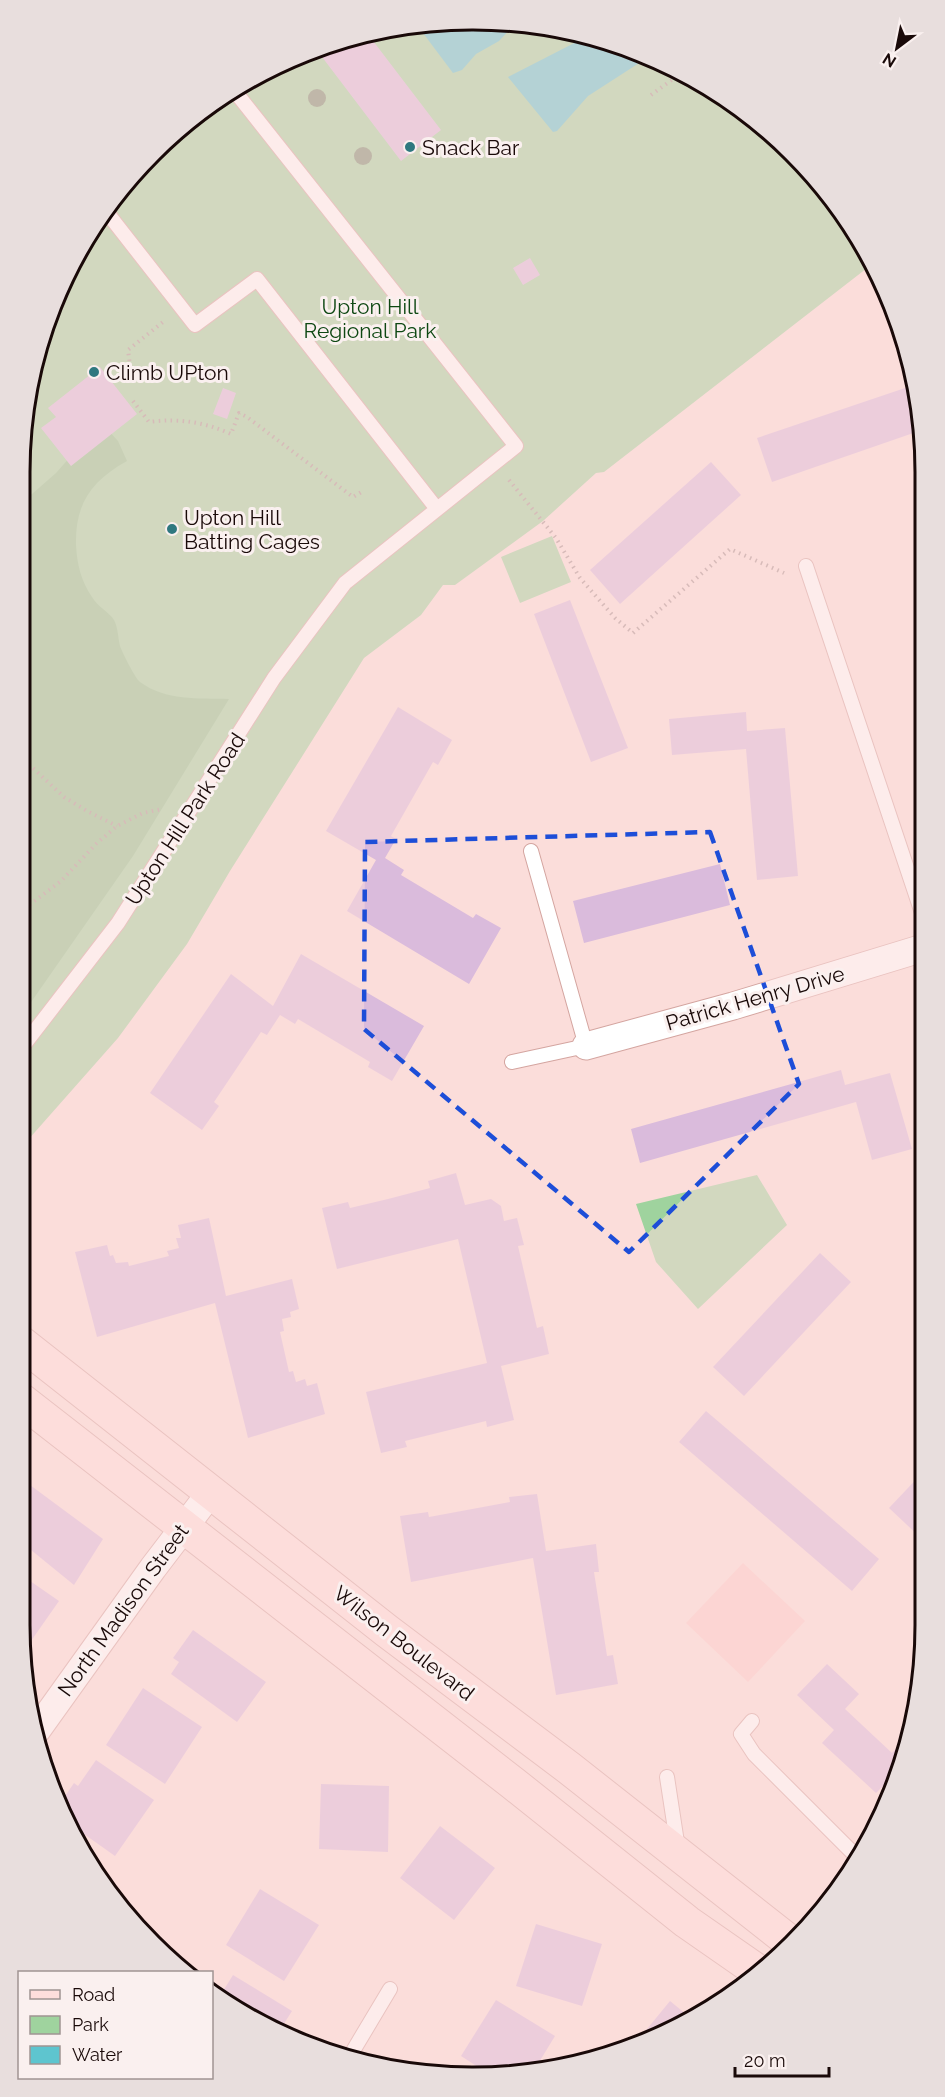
<svg xmlns="http://www.w3.org/2000/svg" width="945" height="2097" font-family="Raleway,sans-serif">
<style>
.built{fill:#fccdc9}
.green{fill:#9fd39e}
.forest{fill:#8cc28b}
.water{fill:#5ec5cf}
.building{fill:#dabbdc}
.lines{fill:none;stroke-linecap:round;stroke-linejoin:round}
.lane-casing{stroke:#d4a5a0;stroke-width:16}
.street-casing{stroke:#d4a5a0;stroke-width:29}
.secondary-casing{stroke:#d4a5a0;stroke-width:35}
.path{stroke:#ac9390;stroke-width:4;stroke-dasharray:1.5 4.5;stroke-linecap:butt}
.lane{stroke:#fff;stroke-width:14}
.street{stroke:#fff;stroke-width:27}
.secondary{stroke:#fededc;stroke-width:33}
.tree{fill:#798b6d}
.marked{fill:none;stroke:#1d4ed8;stroke-width:4.5;stroke-dasharray:12 8;stroke-linejoin:round}
.poi-dot{fill:#2f787f;stroke:#faf0ef;stroke-width:2}
.labels{text-anchor:middle;dominant-baseline:central;stroke-width:6;stroke-linejoin:round;paint-order:stroke}
.poi-label{font-size:21px;fill:#190908;stroke:#faf0ef;text-anchor:start}
.park-label{font-size:21px;fill:#0e4813;stroke:#faf0ef}
.street-label{font-size:21px;fill:#190908;stroke:#faf0ef}
.rim{fill:none;stroke:#190908;stroke-width:3}
</style>
<rect width="100%" height="100%" fill="#fbddda"/>
<path class="built" d="M 743,1563 L 805,1621 L 748,1682 L 686,1623 Z"/>
<path class="green" d="M 472,20 L 561,28 L 646,54 L 748,113 L 832,196 L 871,265 L 604,472 L 596,473 L 543,521 L 455,585 L 443,585 L 421,615 L 364,658 L 230,871 L 187,944 L 118,1038 L 20,1149 L 20,472 L 28,384 L 54,299 L 96,221 L 152,152 L 221,96 L 299,54 L 384,28 Z
M 552,536 L 571,582 L 520,603 L 501,557 Z
M 757,1175 L 787,1225 L 698,1309 L 656,1262 L 636,1204 Z"/>
<path class="forest" d="M 107,429 L 118,441 L 127,461 C 91,481 75,504 76,545 C 77,564 81,581 92,597 C 97,606 110,613 114,620 C 118,627 118,638 120,646 C 123,654 135,678 140,682 C 166,701 198,698 229,699 L 133,856 L 20,1018 L 20,502 L 32,494 L 56,473 L 79,447 Z"/>
<path class="water" d="M 472,20 L 515,24 L 499,41 L 476,54 L 462,70 L 453,73 L 417,25 Z
M 588,36 L 650,56 L 588,96 L 557,131 L 553,132 L 508,77 Z"/>
<path class="building" d="M 367,33 L 441,130 L 401,161 L 316,49 Z
M 530,258 L 540,275 L 523,285 L 513,268 Z
M 100,367 L 137,414 L 71,466 L 41,428 L 56,417 L 48,408 Z
M 914,385 L 922,413 L 922,430 L 772,482 L 757,438 Z
M 223,388 L 236,393 L 227,419 L 213,414 Z
M 711,462 L 741,495 L 620,604 L 590,570 Z
M 570,600 L 628,748 L 591,762 L 534,614 Z
M 398,707 L 452,740 L 438,765 L 433,762 L 391,836 L 396,839 L 385,858 L 404,870 L 401,875 L 473,918 L 476,914 L 501,928 L 469,984 L 347,911 L 376,860 L 326,831 Z
M 746,712 L 747,731 L 785,728 L 798,876 L 757,880 L 746,749 L 672,755 L 669,719 Z
M 720,864 L 730,905 L 584,943 L 573,901 Z
M 301,954 L 424,1026 L 392,1081 L 368,1067 L 370,1062 L 298,1019 L 295,1024 L 280,1015 L 267,1035 L 261,1032 L 214,1102 L 219,1106 L 202,1130 L 150,1093 L 231,974 L 273,1006 Z
M 841,1070 L 845,1085 L 890,1073 L 912,1149 L 872,1160 L 856,1102 L 640,1163 L 631,1129 Z
M 456,1173 L 465,1205 L 491,1199 L 501,1206 L 504,1221 L 517,1218 L 524,1245 L 518,1246 L 537,1328 L 543,1326 L 549,1354 L 501,1366 L 514,1420 L 487,1427 L 486,1421 L 405,1441 L 407,1447 L 381,1453 L 366,1392 L 487,1363 L 458,1239 L 337,1269 L 322,1208 L 348,1202 L 350,1208 L 388,1199 L 430,1188 L 428,1181 Z
M 209,1218 L 226,1296 L 292,1279 L 299,1309 L 290,1312 L 291,1317 L 282,1319 L 284,1331 L 280,1332 L 289,1372 L 293,1371 L 296,1382 L 305,1379 L 307,1386 L 317,1383 L 325,1414 L 248,1438 L 215,1303 L 97,1337 L 75,1252 L 107,1245 L 110,1256 L 113,1255 L 116,1263 L 128,1262 L 129,1266 L 169,1256 L 167,1251 L 179,1248 L 176,1238 L 181,1238 L 178,1225 Z
M 820,1253 L 851,1282 L 744,1396 L 713,1367 Z
M 706,1411 L 879,1559 L 852,1591 L 679,1442 Z
M 925,1470 L 925,1537 L 923,1540 L 889,1508 Z
M 30,1485 L 103,1539 L 74,1585 L 20,1541 L 20,1500 Z
M 537,1494 L 546,1551 L 596,1544 L 599,1572 L 594,1572 L 607,1656 L 613,1655 L 618,1684 L 556,1695 L 533,1558 L 411,1582 L 400,1516 L 428,1512 L 429,1517 L 510,1502 L 509,1497 Z
M 20,1574 L 59,1601 L 24,1651 L 20,1624 Z
M 193,1630 L 266,1682 L 237,1722 L 171,1674 L 179,1662 L 173,1658 Z
M 827,1664 L 859,1694 L 845,1709 L 892,1753 L 910,1734 L 894,1787 L 888,1781 L 876,1793 L 822,1743 L 834,1730 L 797,1695 Z
M 143,1688 L 202,1727 L 165,1784 L 106,1745 Z
M 96,1760 L 154,1800 L 115,1856 L 67,1822 L 59,1805 L 74,1783 L 78,1786 Z
M 321,1784 L 389,1786 L 388,1852 L 319,1849 Z
M 440,1826 L 495,1868 L 454,1920 L 400,1878 Z
M 260,1889 L 319,1925 L 284,1981 L 226,1945 Z
M 536,1924 L 602,1944 L 582,2006 L 516,1986 Z
M 233,1975 L 292,2011 L 280,2030 L 246,2017 L 220,1996 Z
M 496,2000 L 555,2036 L 533,2072 L 492,2076 L 461,2056 Z
M 670,2001 L 692,2019 L 638,2040 Z"/>
<g class="lines">
<g class="lane-casing">
<path id="lane" d="M 105,210 L 195,325 L 257,279 L 437,509
M 806,566 L 923,916
M 20,1050 L 118,923 L 274,678 L 345,583 L 516,446 L 233,89
M 512,1062 L 586,1046 L 531,851
M 752,1721 L 741,1734 L 754,1754 L 855,1855
M 667,1777 L 678,1849
M 350,2056 L 390,1989"/>
</g>
<g class="street-casing">
<path id="street" d="M 586,1046 L 733,1006 L 923,948
M 37,1730 L 153,1568 L 211,1492"/>
</g>
<g class="secondary-casing">
<path id="secondary" d="M 20,1342 L 387,1631 L 569,1768 L 790,1942
M 20,1399 L 514,1784 L 687,1922 L 756,1970"/>
</g>
<path class="path" d="M 651,95 L 680,74
M 131,373 L 128,350 L 163,322
M 133,401 L 149,422 C 179,418 204,422 231,434 L 239,413 L 247,417 L 353,497 L 363,491
M 509,480 L 556,538 L 580,578 L 615,618 L 633,633 L 730,549 L 784,573
M 20,756 L 64,797 L 87,811 L 117,826
M 20,912 L 61,881 L 96,844 L 117,826 L 143,813 L 162,809"/>
<use href="#lane" class="lane"/>
<use href="#street" class="street"/>
<use href="#secondary" class="secondary"/>
</g>
<g class="tree">
<circle cx="317" cy="98" r="9"/>
<circle cx="363" cy="156" r="9"/>
</g>
<path d="M0 0H945V2097H0ZM 710,832 L 799,1084 L 629,1252 L 364,1029 L 365,842 Z" fill="#fbddda" fill-opacity=".55" fill-rule="evenodd"/>
<path class="marked" d="M 710,832 L 799,1084 L 629,1252 L 364,1029 L 365,842 Z"/>
<g class="poi-dot">
<circle cx="410" cy="147" r="6"/>
<circle cx="94" cy="372" r="6"/>
<circle cx="172" cy="529" r="6"/>
</g>
<g class="labels">
<g class="poi-label">
<text x="422" y="147">Snack Bar</text>
<text x="106" y="372">Climb UPton</text>
<text x="184" y="517">Upton Hill<tspan x="184" dy="24">Batting Cages</tspan></text>
</g>
<g class="park-label">
<text x="370" y="306">Upton Hill<tspan x="370" dy="24">Regional Park</tspan></text>
</g>
<g class="street-label">
<text transform="translate(185 819) rotate(-57)">Upton Hill Park Road</text>
<text transform="translate(755 998) rotate(-16)">Patrick Henry Drive</text>
<text transform="translate(123 1610) rotate(-54)">North Madison Street</text>
<text transform="translate(404 1643) rotate(38)">Wilson Boulevard</text>
</g>
</g>
<path d="M0 0H945V2097H0ZM472 30H473A442 442 0 0 1 915 472V1625A442 442 0 0 1 473 2067H472A442 442 0 0 1 30 1625V472A442 442 0 0 1 472 30Z" fill="#e8dedd" fill-rule="evenodd"/>
<path class="rim" d="M472 30H473A442 442 0 0 1 915 472V1625A442 442 0 0 1 473 2067H472A442 442 0 0 1 30 1625V472A442 442 0 0 1 472 30Z"/>
<rect x="18" y="1971" width="195" height="108" fill="#faf0ef" stroke="#a09493" stroke-width="1.5"/>
<rect x="30" y="1990" width="30" height="9" fill="#fededc" stroke="#a09493" stroke-width="1.5"/>
<text x="72" y="2001" font-size="18" fill="#190908">Road</text>
<rect x="30" y="2016" width="30" height="18" fill="#9fd39e" stroke="#a09493" stroke-width="1.5"/>
<text x="72" y="2031" font-size="18" fill="#190908">Park</text>
<rect x="30" y="2046" width="30" height="18" fill="#5ec5cf" stroke="#a09493" stroke-width="1.5"/>
<text x="72" y="2061" font-size="18" fill="#190908">Water</text>
<g transform="translate(897 48) rotate(212)" stroke="#faf0ef" stroke-width="4.5" paint-order="stroke">
<path d="M0-4.5L10 22L0 15L-10 22Z" fill="#190908"/>
<text y="-9" font-size="16" font-weight="bold" text-anchor="middle" fill="#190908">N</text>
</g>
<path d="M735 2067v9h94v-9" fill="none" stroke="#190908" stroke-width="3"/>
<text x="744" y="2067" font-size="18" fill="#190908" stroke="#faf0ef" stroke-width="4.5" paint-order="stroke">20 m</text>
</svg>
